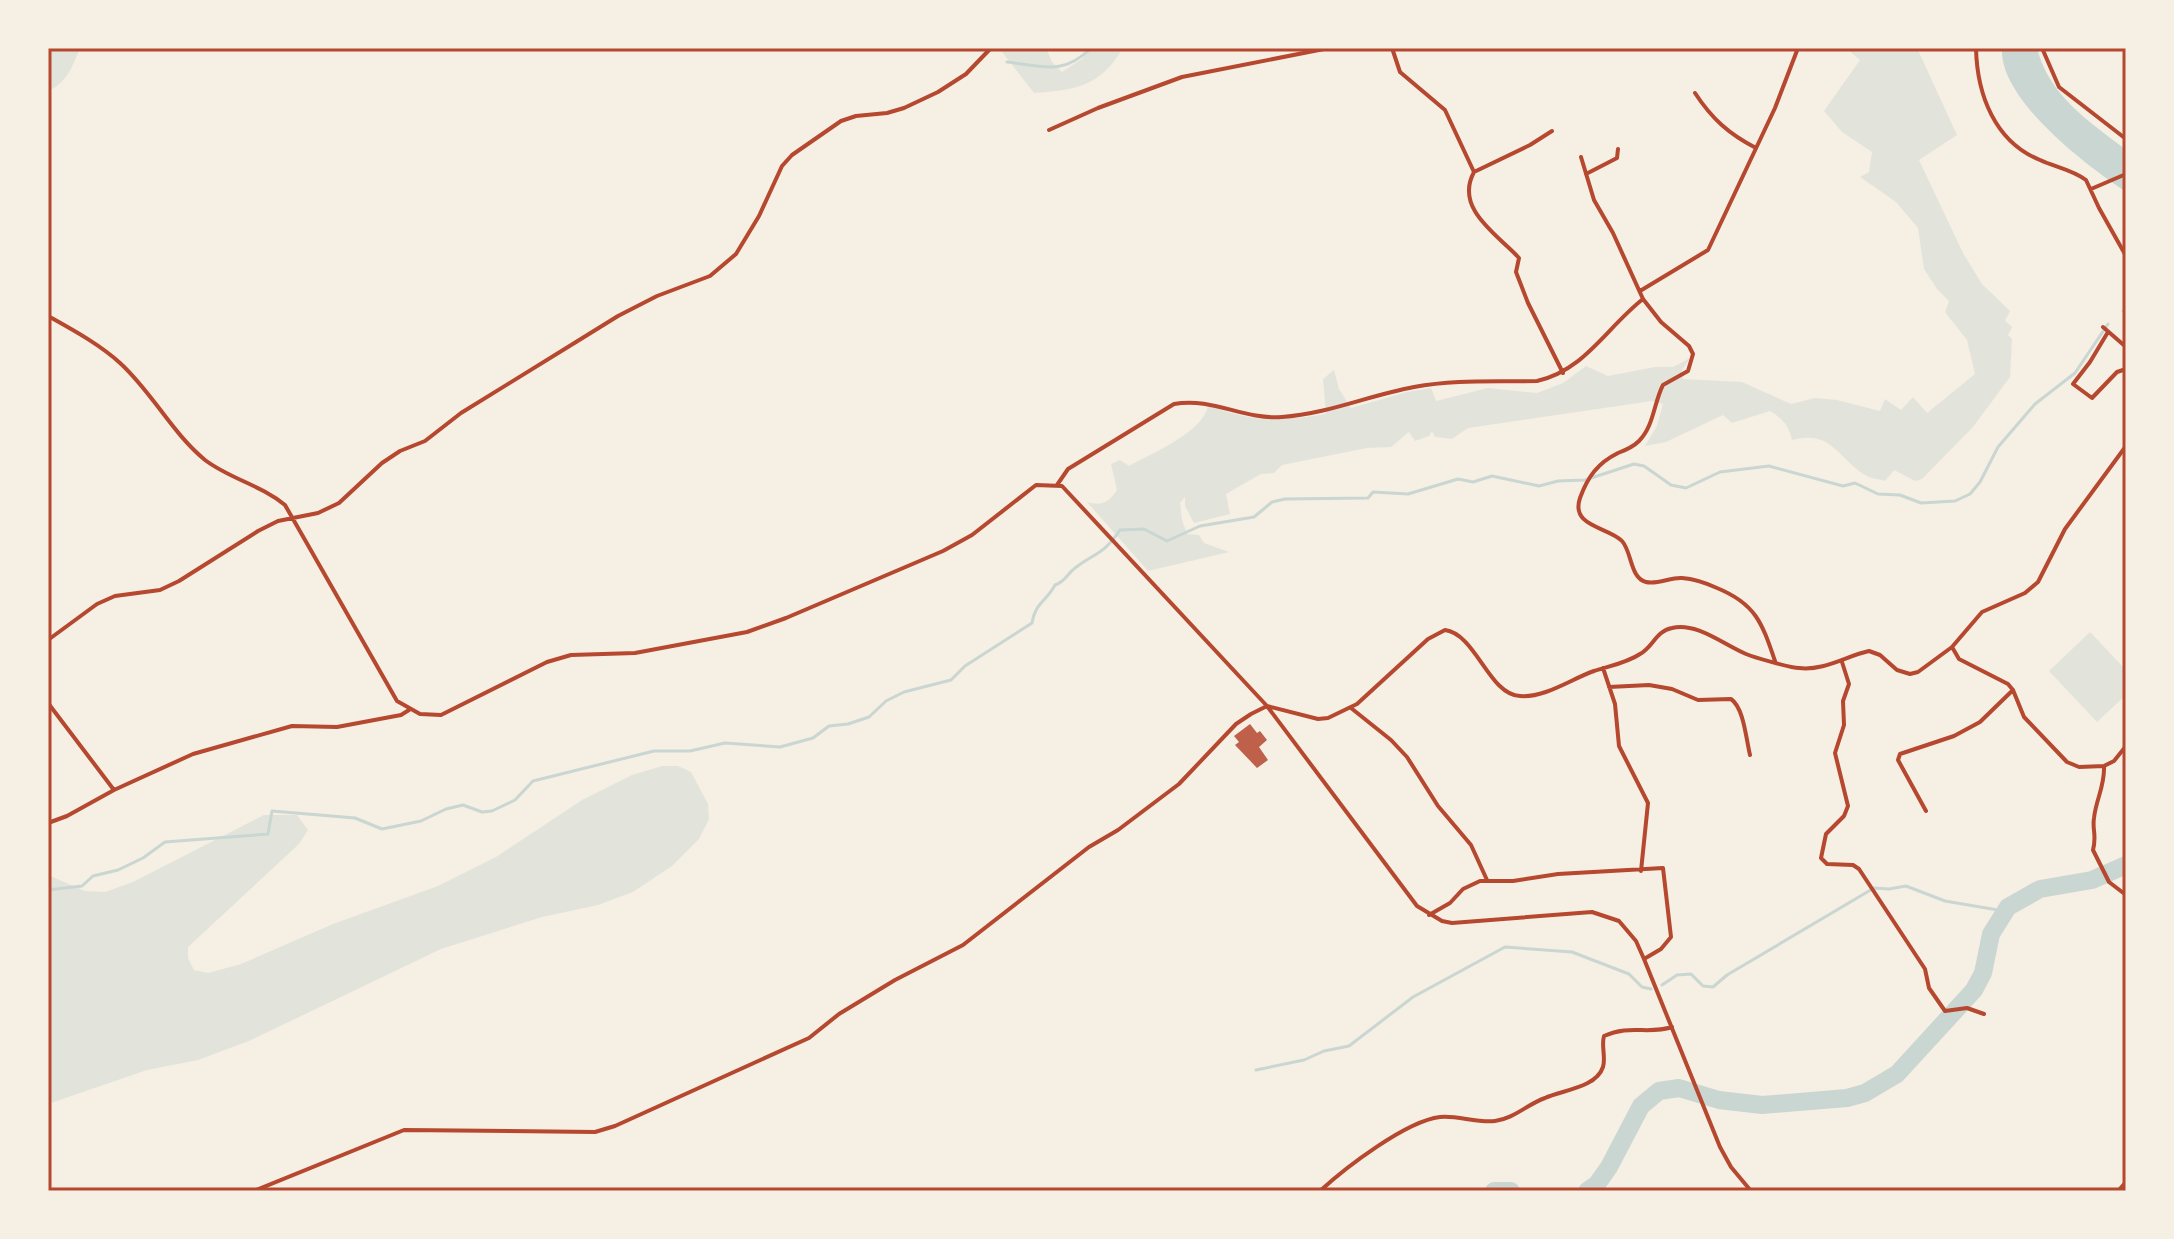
<svg xmlns="http://www.w3.org/2000/svg" width="2174" height="1239" font-family="Quicksand,sans-serif">
<style>
.green{fill:#e2e4dc}
.water{fill:#c9d6d2}
.lines{fill:none;stroke-linecap:round;stroke-linejoin:round}
.stream{stroke:#c9d6d2;stroke-width:3}
.river{stroke:#c9d6d2;stroke-width:18}
.building{fill:#bf614a}
.minor{stroke:#b5482f;stroke-width:4}
.neatline{fill:none;stroke:#b5482f;stroke-width:3}
</style>
<rect width="100%" height="100%" fill="#f6efe4"/>
<path class="green" d="M 48,48 L 80,48 C 73,66 66,84 48,91 Z
M 999,48 L 1046,48 L 1052,62 L 1062,72 L 1083,58 L 1090,48 L 1123,48 C 1100,87 1076,90 1034,93 Z
M 1846,48 L 1917,48 L 1957,135 L 1919,160 L 1963,253 L 1982,284 L 2010,311 L 2005,321 L 2012,327 L 2008,335 L 2012,339 L 2010,377 L 1973,427 L 1922,479 L 1915,481 L 1894,470 L 1885,481 C 1880,479 1872,479 1867,476 C 1838,460 1833,429 1792,440 C 1789,426 1783,419 1770,411 L 1732,423 L 1723,415 L 1666,442 L 1645,446 L 1657,426 L 1663,404 L 1652,401 L 1468,428 L 1452,439 L 1435,437 L 1432,431 L 1429,436 L 1415,441 L 1409,432 L 1391,447 L 1367,448 L 1282,465 L 1274,473 L 1261,474 L 1226,494 L 1230,514 L 1194,523 L 1185,506 L 1185,497 L 1180,503 L 1182,520 L 1187,534 L 1199,535 L 1204,543 L 1229,552 L 1148,571 L 1087,502 C 1102,506 1108,503 1117,490 L 1111,464 L 1120,460 L 1129,466 C 1152,453 1202,433 1208,406 C 1257,422 1276,422 1326,414 L 1323,379 L 1334,370 L 1339,389 L 1351,408 L 1407,392 L 1431,388 L 1436,401 L 1488,388 L 1537,393 L 1563,383 L 1586,366 L 1608,376 L 1655,367 L 1673,367 L 1690,358 L 1682,370 L 1683,379 L 1742,382 L 1791,404 L 1815,398 L 1837,400 L 1880,411 L 1885,399 L 1901,410 L 1913,397 L 1927,413 L 1975,374 L 1967,340 L 1945,312 L 1949,301 L 1937,289 L 1924,269 L 1918,228 L 1896,202 L 1860,177 L 1869,172 L 1872,152 L 1842,132 L 1824,111 L 1860,60 Z
M 2090,632 L 2126,670 L 2126,695 L 2097,722 L 2049,671 Z
M 662,766 L 678,766 L 691,772 L 708,804 L 709,819 L 699,839 L 672,866 L 633,892 L 598,905 L 542,917 L 441,949 L 249,1041 L 198,1060 L 147,1070 L 48,1104 L 48,875 L 85,891 L 105,892 L 133,882 L 264,815 L 297,815 L 308,830 L 299,844 L 188,947 L 188,958 L 194,970 L 208,973 L 241,964 L 333,924 L 438,886 L 496,857 L 582,800 L 632,775 Z"/>
<path class="water" d="M 2002,48 L 2037,48 C 2049,96 2089,121 2126,150 L 2126,192 C 2087,166 1999,100 2002,48 Z"/>
<g class="lines">
<path class="stream" d="M 1007,62 C 1043,66 1063,76 1091,48
M 2123,311 L 2126,311
M 48,890 L 82,886 L 93,876 L 118,870 L 143,858 L 165,842 L 268,834 L 272,811 L 355,818 L 382,829 L 421,821 L 446,809 L 463,805 L 482,812 L 492,811 L 515,800 L 533,781 L 654,751 L 690,751 L 725,743 L 780,747 L 813,738 L 829,726 L 848,724 L 869,717 L 886,701 L 904,692 L 951,680 L 965,666 L 1032,623 C 1035,603 1046,602 1055,585 C 1065,582 1067,574 1075,568 C 1096,552 1103,555 1120,530 L 1144,529 L 1167,541 L 1200,526 L 1254,517 L 1272,502 L 1285,499 L 1368,498 L 1373,492 L 1408,494 L 1458,479 L 1473,482 L 1492,476 L 1539,486 L 1558,481 L 1585,480 L 1634,464 L 1644,466 L 1671,485 L 1686,488 L 1720,472 L 1769,466 L 1843,486 L 1855,483 L 1878,494 L 1900,495 L 1921,503 L 1955,501 L 1970,494 L 1980,482 L 1998,447 L 2035,404 L 2075,373 L 2108,324
M 1662,985 L 1677,975 L 1691,974 L 1703,986 L 1713,987 L 1727,975 L 1874,888 L 1889,889 L 1906,886 L 1945,901 L 2004,911
M 1256,1070 L 1304,1060 L 1324,1051 L 1349,1046 L 1413,997 L 1505,947 L 1572,952 L 1629,974 L 1642,987 L 1651,989"/>
<path class="river" d="M 1494,1191 L 1511,1191
M 1587,1191 L 1597,1184 L 1609,1167 L 1641,1106 L 1659,1091 L 1679,1088 L 1719,1100 L 1762,1105 L 1847,1098 L 1865,1093 L 1897,1074 L 1974,990 L 1983,973 L 1991,934 L 2008,907 L 2040,889 L 2092,880 L 2126,865"/>
</g>
<path class="building" d="M 1250,724 L 1257,733 L 1260,731 L 1267,740 L 1259,747 L 1268,760 L 1257,768 L 1235,745 L 1239,742 L 1234,736 Z"/>
<g class="lines">
<path class="minor" d="M 1392,48 L 1400,72 L 1445,110 L 1474,172
M 1976,48 C 1977,95 1995,142 2040,160 C 2055,167 2073,170 2086,180 L 2099,208 L 2126,256
M 2042,48 L 2059,87 L 2126,139
M 1695,93 C 1712,119 1729,134 1756,148
M 1049,130 L 1098,108 L 1182,77 L 1329,48
M 1552,131 L 1530,145 L 1474,172 C 1454,209 1498,235 1519,258 L 1516,272 L 1528,303 L 1563,373
M 1581,157 L 1594,200 L 1613,233 L 1643,299 L 1661,322 L 1689,346 L 1693,354 L 1688,371 L 1663,385 C 1654,402 1654,426 1639,441 C 1633,447 1626,450 1618,453 C 1598,463 1588,476 1580,498 C 1570,527 1609,527 1622,541 C 1632,552 1630,578 1646,582 C 1657,585 1671,577 1682,578 C 1695,579 1706,583 1717,588 C 1756,604 1762,623 1775,661
M 1586,174 L 1617,158 L 1618,149
M 2091,189 L 2126,174
M 1640,291 L 1708,250 L 1775,108 L 1798,48
M 48,316 C 73,330 99,344 120,363 C 152,392 172,433 205,460 C 230,479 261,485 285,505 L 397,701 L 420,714 L 441,715 L 547,662 L 571,655 L 635,653 L 747,632 L 786,618 L 943,551 L 972,535 L 1036,485 L 1062,486 L 1267,706 L 1417,906 L 1442,921 L 1452,923 L 1592,912 L 1619,921 L 1636,941 L 1644,959 L 1720,1147 L 1731,1167 L 1751,1191
M 2103,327 L 2126,347
M 2108,332 L 2090,362 L 2073,384 L 2092,398 L 2117,372 L 2126,369
M 1057,485 L 1068,469 L 1174,404 C 1213,397 1243,420 1282,417 C 1327,414 1370,395 1414,387 C 1455,379 1496,382 1537,381 C 1585,370 1606,328 1643,299
M 48,640 L 97,604 L 115,596 L 160,590 L 179,581 L 258,531 L 278,521 L 318,513 L 339,503 L 382,463 L 400,451 L 425,441 L 461,413 L 576,342 L 618,316 L 657,296 L 710,276 L 736,254 L 759,216 L 782,166 L 792,155 L 841,121 L 856,116 L 887,113 L 904,108 L 938,92 L 966,74 L 991,48
M 1952,647 L 1959,659 L 2008,684 L 2013,690 L 2024,717 L 2067,762 L 2079,767 L 2104,766 C 2105,786 2096,799 2094,818 C 2092,830 2097,835 2093,850 L 2109,882 L 2126,895
M 1842,662 L 1849,684 L 1843,701 L 1844,725 L 1835,753 L 1848,806 L 1844,816 L 1826,834 L 1821,858 L 1827,864 L 1853,865 L 1859,869 L 1925,969 L 1929,988 L 1945,1011 L 1967,1008 L 1984,1014
M 1603,668 L 1615,704 L 1619,746 L 1648,803 L 1641,871
M 1609,687 L 1649,685 L 1672,689 L 1698,700 L 1731,699 C 1744,708 1746,739 1750,755
M 48,703 L 114,790
M 1351,708 L 1391,740 L 1407,757 L 1438,806 L 1471,845 L 1487,880
M 2104,766 L 2114,761 L 2126,746
M 1926,811 L 1898,760 L 1900,754 L 1954,736 L 1980,722 L 2013,690
M 48,823 L 67,816 L 114,790 L 193,754 L 292,726 L 337,727 L 401,715 L 409,710
M 1429,915 L 1450,903 L 1463,889 L 1480,881 L 1513,881 L 1558,874 L 1663,868 L 1671,937 L 1661,949 L 1644,959
M 254,1191 L 404,1130 L 595,1132 L 615,1126 L 809,1038 L 839,1014 L 895,980 L 963,945 L 1089,847 L 1118,830 L 1179,784 L 1236,724 L 1251,714 L 1267,706 L 1318,719 L 1328,718 L 1357,704 L 1428,639 L 1445,630 C 1476,634 1489,695 1520,696 C 1545,698 1571,679 1594,671 C 1609,666 1627,663 1640,654 C 1653,647 1656,631 1672,628 C 1697,622 1724,645 1746,654 C 1753,657 1791,668 1799,668 C 1824,671 1846,656 1869,651 L 1880,655 L 1897,670 L 1910,674 L 1918,672 L 1952,647 L 1982,612 L 2025,593 L 2038,582 L 2065,529 L 2126,446
M 1320,1191 C 1345,1168 1406,1121 1440,1117 C 1457,1115 1476,1123 1495,1121 C 1513,1119 1528,1104 1545,1098 C 1562,1090 1596,1088 1603,1067 C 1606,1057 1601,1046 1604,1036 C 1630,1024 1648,1035 1672,1027
M 2118,1191 L 2126,1182"/>
</g>
<rect width="2174" height="1239" fill="none" stroke="#f6efe4" stroke-width="100"/>
<rect x="50" y="50" width="2074" height="1139" class="neatline"/>
</svg>
